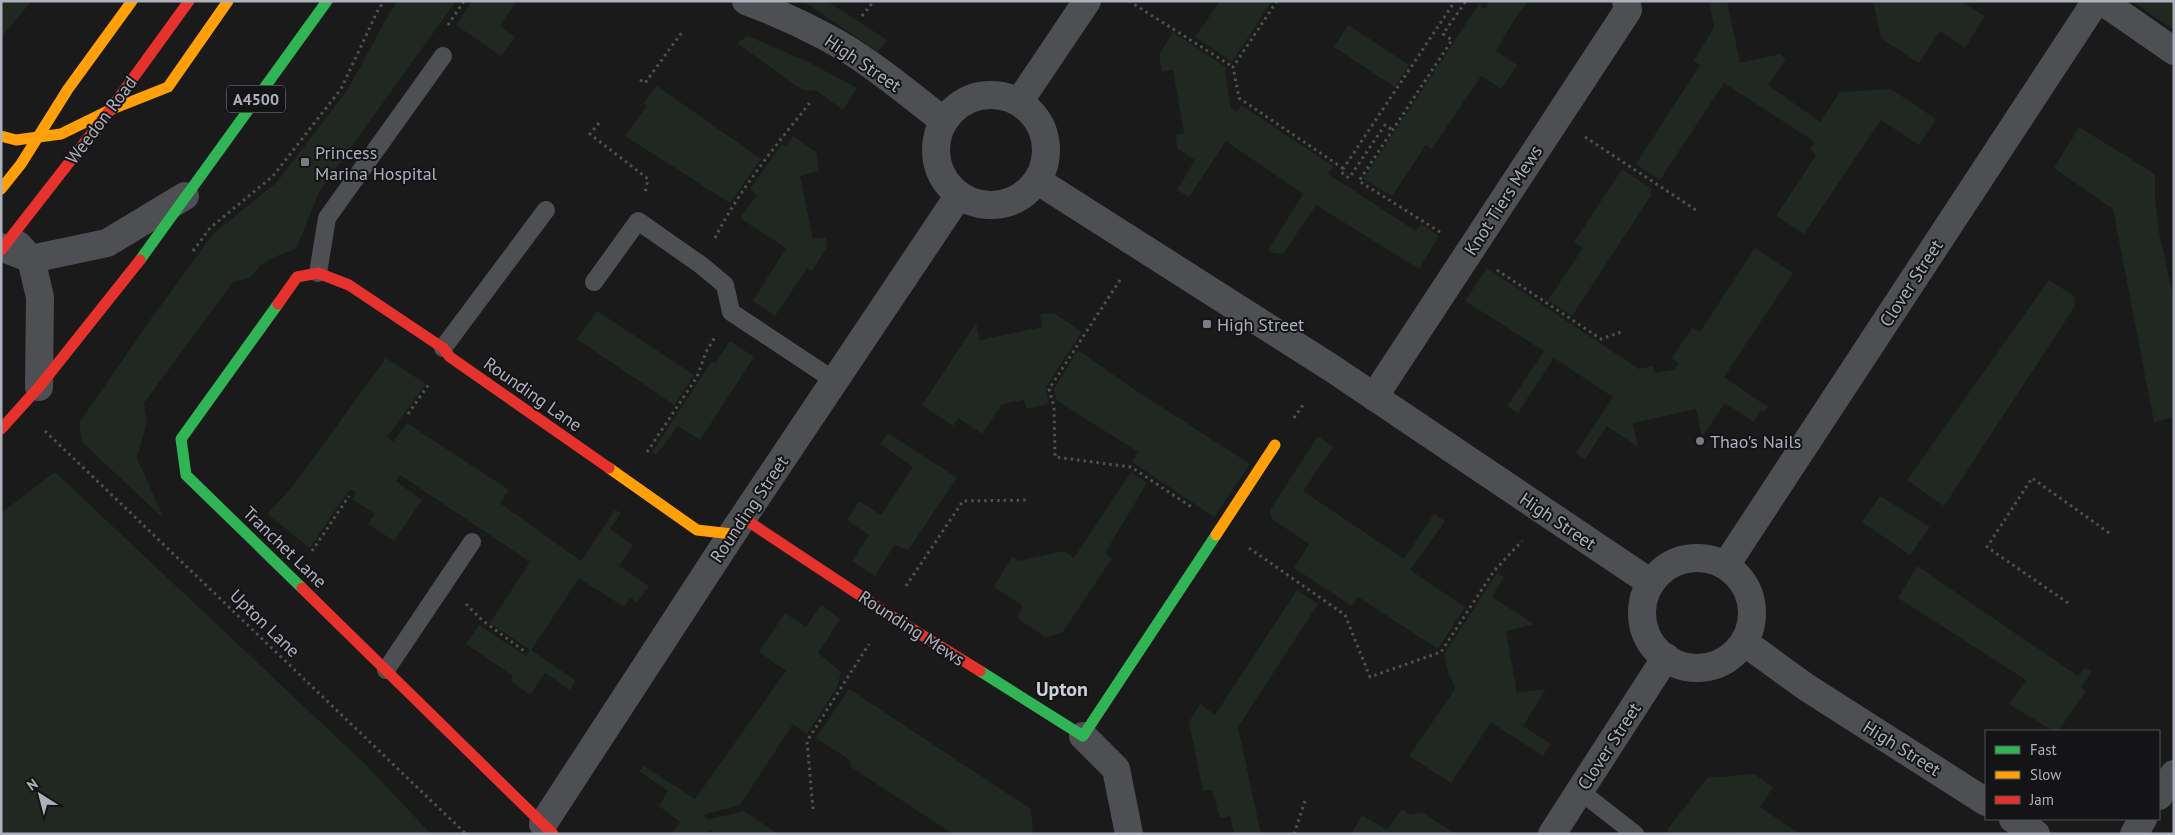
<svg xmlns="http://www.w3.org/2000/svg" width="2175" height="835" font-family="'PT Sans',sans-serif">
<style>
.green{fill:#202821}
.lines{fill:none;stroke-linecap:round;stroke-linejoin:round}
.path{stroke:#505155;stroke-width:3;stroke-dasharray:2.5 4;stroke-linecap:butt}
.lane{stroke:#4e4f53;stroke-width:18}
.street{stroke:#4e4f53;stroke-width:28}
.fast{stroke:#30b455;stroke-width:11}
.slow{stroke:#ff9f0a;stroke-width:11}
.jam{stroke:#e5322d;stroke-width:11}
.poi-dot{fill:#797c83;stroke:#141416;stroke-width:2}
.labels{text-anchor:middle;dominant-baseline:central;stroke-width:4;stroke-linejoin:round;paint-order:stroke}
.shield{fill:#141416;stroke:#7e828a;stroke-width:1}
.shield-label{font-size:16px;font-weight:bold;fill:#acb1bb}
.street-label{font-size:18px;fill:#acb1bb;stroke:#141416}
.poi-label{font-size:18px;fill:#acb1bb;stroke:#141416;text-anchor:start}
.quarter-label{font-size:20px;font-weight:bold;fill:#cdd0d7;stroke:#141416}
</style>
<rect width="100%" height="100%" fill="#1a1a1a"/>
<path class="green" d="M 1,1 L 32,1 L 1,37 Z
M 398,1 L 456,1 L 319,192 L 296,249 L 274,257 L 260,266 L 250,278 L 233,282 L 144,403 L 147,422 L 137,458 L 164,519 L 82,442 L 79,423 L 153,316 L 214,233 L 277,182 L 348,89 L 389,14 Z
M 472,1 L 517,1 L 500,26 L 515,37 L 501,56 L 456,25 Z
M 803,1 L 827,1 L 887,40 L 878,52 Z
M 1220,1 L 1272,1 L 1232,62 L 1195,37 Z
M 1489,1 L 1528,1 L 1511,25 L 1496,51 L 1517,65 L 1501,89 L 1481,76 L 1432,149 L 1426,145 L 1392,196 L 1363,179 L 1479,4 L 1485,9 Z
M 1709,1 L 1727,1 L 1740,63 L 1780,54 L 1786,59 L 1768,85 L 1820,122 L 1840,92 L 1891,89 L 1936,119 L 1919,145 L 1881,120 L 1804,234 L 1776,216 L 1816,155 L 1810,149 L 1815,142 L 1724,83 L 1660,180 L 1636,164 L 1700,65 L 1694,61 L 1714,27 Z
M 1873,1 L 1961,1 L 1985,16 L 1965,48 L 1940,31 L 1919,63 L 1881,38 Z
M 2132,1 L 2174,1 L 2174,30 Z
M 1348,25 L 1409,65 L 1395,87 L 1334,47 Z
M 1173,32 L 1227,68 L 1225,72 L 1231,108 L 1237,111 L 1241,105 L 1333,166 L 1328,174 L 1416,231 L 1421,224 L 1439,236 L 1419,269 L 1316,205 L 1283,254 L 1274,253 L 1268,250 L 1303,194 L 1226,141 L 1189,197 L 1177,190 L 1195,160 L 1177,148 L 1176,135 L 1184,133 L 1173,70 L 1162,72 L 1159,55 Z
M 748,36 L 808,62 L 857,88 L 843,110 L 817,91 L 802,90 L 737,43 Z
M 657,86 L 761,159 L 730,203 L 625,136 L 647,106 L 643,103 Z
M 2079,127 L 2155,174 L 2155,201 L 2159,232 L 2174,301 L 2174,417 L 2154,422 L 2113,209 L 2054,168 Z
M 793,136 L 816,152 L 819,171 L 800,176 L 813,239 L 826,237 L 827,247 L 812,271 L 807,268 L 775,316 L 753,301 L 786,248 L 740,218 L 757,195 L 750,189 L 782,144 L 786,146 Z
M 1622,169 L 1652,189 L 1650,193 L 1652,194 L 1572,316 L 1548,300 L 1583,248 L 1574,242 Z
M 1755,248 L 1793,273 L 1724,377 L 1768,407 L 1765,412 L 1761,410 L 1754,422 L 1725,403 L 1702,437 L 1696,409 L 1633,423 L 1638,447 L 1607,426 L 1585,459 L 1576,453 L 1613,397 L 1554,358 L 1518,413 L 1507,406 L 1544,351 L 1465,301 L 1487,268 L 1639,369 L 1653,366 L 1655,373 L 1674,370 L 1679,363 L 1672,358 L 1692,328 L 1700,332 Z
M 2049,280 L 2074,296 L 2075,306 L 1944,506 L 1907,480 Z
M 597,311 L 694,375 L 674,405 L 577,339 Z
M 1054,313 L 1082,332 L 1046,387 L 1049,404 L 1026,409 L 1024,400 L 1002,404 L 982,434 L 958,418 L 953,426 L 922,405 L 976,323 L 980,340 L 1042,327 L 1040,314 Z
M 730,341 L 754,357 L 700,440 L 678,426 L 656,455 L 652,452 L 712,361 L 715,363 Z
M 1078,350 L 1135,390 L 1250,464 L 1214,517 L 1132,462 L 1138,452 L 1056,400 L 1054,389 Z
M 386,358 L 426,384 L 387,437 L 393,442 L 407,423 L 509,490 L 500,503 L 581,561 L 615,510 L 621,513 L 610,529 L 633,545 L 619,566 L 649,586 L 637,602 L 630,598 L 624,607 L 579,578 L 531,650 L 575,680 L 570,690 L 545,673 L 530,695 L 511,681 L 513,676 L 466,644 L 479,625 L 526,656 L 530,650 L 490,623 L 530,562 L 400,475 L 396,481 L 422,500 L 394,541 L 368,524 L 375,514 L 352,499 L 356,493 L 350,489 L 310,548 L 267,514 L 293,486 Z
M 888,433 L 957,478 L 908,550 L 894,545 L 875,576 L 852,561 L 869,535 L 847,520 L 859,501 L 881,515 L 913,467 L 880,444 Z
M 1318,436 L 1333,447 L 1303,491 L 1404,559 L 1434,514 L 1445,521 L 1410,570 L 1465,607 L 1438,649 L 1358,597 L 1352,606 L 1294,568 L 1309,544 L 1272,519 L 1270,510 Z
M 55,472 L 365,764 L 431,834 L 1,834 L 1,513 Z
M 1131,472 L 1147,483 L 1105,553 L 1112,558 L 1062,633 L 1045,637 L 1017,618 L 1023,606 L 994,587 L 1012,557 L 1018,561 L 1064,551 L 1074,558 Z
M 1880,496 L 1930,527 L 1910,555 L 1862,522 Z
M 1917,566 L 2078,676 L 2085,667 L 2092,672 L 2081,687 L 2086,691 L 2058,731 L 2053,731 L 2009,704 L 2026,680 L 1898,598 Z
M 1497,573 L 1504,577 L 1492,597 L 1534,624 L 1506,631 L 1517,693 L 1546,689 L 1523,726 L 1551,744 L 1543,756 L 1491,722 L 1451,783 L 1409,756 L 1455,689 L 1452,679 L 1449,676 L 1444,654 Z
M 1297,590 L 1318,604 L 1238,727 L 1261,834 L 1234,834 L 1230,816 L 1220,818 L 1212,790 L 1203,791 L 1189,722 L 1200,704 L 1215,715 Z
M 821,605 L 840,619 L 818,653 L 841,672 L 837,688 L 807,734 L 793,724 L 740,805 L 703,815 L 707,820 L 744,811 L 778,834 L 715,834 L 710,830 L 707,834 L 672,834 L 680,822 L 659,806 L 668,791 L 639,771 L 644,766 L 695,799 L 786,671 L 759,652 L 785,613 L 806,627 Z
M 849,689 L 1031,809 L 1033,834 L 953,834 L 851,767 L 850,760 L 816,738 Z
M 1754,774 L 1773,787 L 1760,807 L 1800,834 L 1732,834 L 1728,831 L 1726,834 L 1671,834 L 1667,830 L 1707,778 Z
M 1402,809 L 1411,815 L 1422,812 L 1455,834 L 1351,834 L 1362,815 L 1387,830 Z"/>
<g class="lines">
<path class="path" d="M 1129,1 L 1233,67
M 1277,1 L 1233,67 L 1239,98 L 1344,169
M 862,16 L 874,1
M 448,25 L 464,1
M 640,80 L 645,83 L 682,32
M 599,123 L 590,134 L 648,179 L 645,193
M 1391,129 L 1385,125 L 1349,178 L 1341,172 L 1455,1
M 1585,137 L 1699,212
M 1440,232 L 1359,181 L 1452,40 L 1443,34 L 1466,1
M 715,238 C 740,188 778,143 812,100
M 193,251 L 210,228 L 273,176 L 341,89 L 377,12 L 384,1
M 1497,270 L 1601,339 L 1624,331
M 1120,280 L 1049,389 L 1054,407 L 1055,457 L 1131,467 L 1193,508
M 408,414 L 429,384
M 1294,418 L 1305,402
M 45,431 L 466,834
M 647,452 L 697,377 L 706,352 L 715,337
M 1249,548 L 1345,615 L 1370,677 L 1441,652 L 1494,571 L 1522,541
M 312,551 L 349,496
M 906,586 L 963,501 L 1028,500
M 2068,603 L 1987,547 L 2032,478 L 2112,535
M 466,604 L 482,620 L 524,651
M 813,809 L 807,741 L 869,644
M 1294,834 L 1305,801"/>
<path class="lane" d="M 318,273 L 327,218 L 443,56
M 594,282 L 638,221 L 701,265 L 725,285 L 731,312 L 835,381
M 443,348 L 546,210
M 386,670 L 472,542
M 1580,791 L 1635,834"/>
<path class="street" d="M 746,1 C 773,11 800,23 826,37 C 868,59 906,92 944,121
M 2102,1 L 2174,51
M936 150a55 55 0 1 1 110 0a55 55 0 1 1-110 0Z
M 1019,102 L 1087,1
M 1038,181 L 1330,367 L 1651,583
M 18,245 L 31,259 L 40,297 L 39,387
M 1,247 L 31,259 L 107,243 L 185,196
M 1374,397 L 1628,10 L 1626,1
M1642 613a55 55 0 1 1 110 0a55 55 0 1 1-110 0Z
M 1726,565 L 2096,1
M 1744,642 L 1806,687 L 1986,802
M 1083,736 L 1116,769 L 1129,834
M 2159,796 L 2174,774
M 2013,819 L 2036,834
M 543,824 L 732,534 L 959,195
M 1552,834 L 1666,657
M 2134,834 L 2143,819"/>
<path class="fast" d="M 140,260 L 327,1
M 278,304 L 181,439 L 186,475 L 302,588
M 980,671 L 1083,736 L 1216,535"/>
<path class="slow" d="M 1,136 L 16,140 L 61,134 L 110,110 L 168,87 L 228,1
M 1,189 L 21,164 L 68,89 L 132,1
M 609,468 L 697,530 L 732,534
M 1216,535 L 1275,445"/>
<path class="jam" d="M 1,250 L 110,110 L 189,1
M 278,304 L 297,277 L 318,273 L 349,285 L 443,348 L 450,357 L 609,468
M 1,429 L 39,387 L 140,260
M 743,518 L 888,614 L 980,671
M 302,588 L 553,834"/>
</g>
<g class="poi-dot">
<rect x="300" y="157" width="10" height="10" rx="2.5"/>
<rect x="1202" y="319" width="10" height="10" rx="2.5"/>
<circle cx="1700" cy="441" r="5"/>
</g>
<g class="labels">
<rect class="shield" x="227" y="85.5" width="58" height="27" rx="4"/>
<g class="shield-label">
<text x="256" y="99">A4500</text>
</g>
<g class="street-label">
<text transform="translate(863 63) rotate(34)">High Street</text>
<text transform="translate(101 120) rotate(-53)">Weedon Road</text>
<text transform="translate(1503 200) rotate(-57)">Knot Tiers Mews</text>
<text transform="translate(1911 283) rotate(-57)">Clover Street</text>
<text transform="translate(533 394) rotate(35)">Rounding Lane</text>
<text transform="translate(749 509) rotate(-56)">Rounding Street</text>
<text transform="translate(1558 521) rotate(34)">High Street</text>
<text transform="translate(285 547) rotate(44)">Tranchet Lane</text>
<text transform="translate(265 623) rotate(44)">Upton Lane</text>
<text transform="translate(912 628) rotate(33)">Rounding Mews</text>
<text transform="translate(1609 746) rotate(-57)">Clover Street</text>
<text transform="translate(1902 748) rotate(32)">High Street</text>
</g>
<g class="poi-label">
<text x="315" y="152">Princess<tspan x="315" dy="21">Marina Hospital</tspan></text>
<text x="1217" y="324">High Street</text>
<text x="1710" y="441">Thao's Nails</text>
</g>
<g class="quarter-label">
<text x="1062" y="689">Upton</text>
</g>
</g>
<rect width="2175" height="835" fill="none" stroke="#acb1bb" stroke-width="5"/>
<rect x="1985" y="730" width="175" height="90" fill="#141416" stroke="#515358"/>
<rect x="1995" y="746" width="25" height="8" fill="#30b455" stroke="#515358"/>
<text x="2030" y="755" font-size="15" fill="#acb1bb">Fast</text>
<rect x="1995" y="771" width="25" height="8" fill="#ff9f0a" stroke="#515358"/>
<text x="2030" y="780" font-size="15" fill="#acb1bb">Slow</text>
<rect x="1995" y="796" width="25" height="8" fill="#e5322d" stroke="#515358"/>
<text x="2030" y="805" font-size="15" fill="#acb1bb">Jam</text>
<g transform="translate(40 795) rotate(324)" stroke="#141416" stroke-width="4" paint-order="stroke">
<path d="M0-4L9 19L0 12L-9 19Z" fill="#acb1bb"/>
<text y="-8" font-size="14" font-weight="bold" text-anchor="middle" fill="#acb1bb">N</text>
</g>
</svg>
